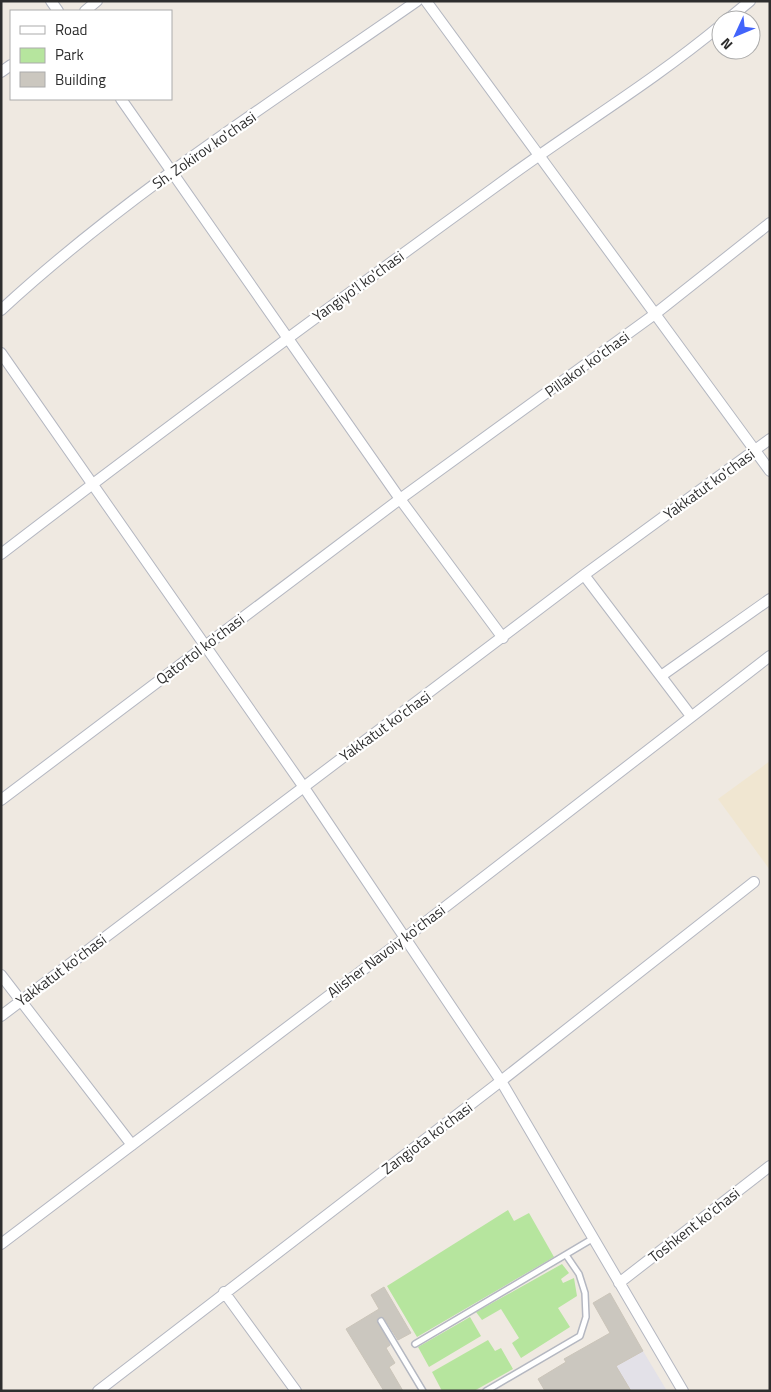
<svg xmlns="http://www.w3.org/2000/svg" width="771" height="1392" font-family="'Titillium Web',sans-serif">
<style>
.industrial{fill:#e3e1e8}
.education{fill:#f0e6d1}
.green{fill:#b6e59e}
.building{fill:#cbc7bf;stroke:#cbc5ba}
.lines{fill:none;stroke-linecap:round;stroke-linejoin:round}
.lane-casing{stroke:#b4b7c1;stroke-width:8}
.street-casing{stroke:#b4b7c1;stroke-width:12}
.lane{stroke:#fff;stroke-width:5}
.street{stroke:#fff;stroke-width:10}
.labels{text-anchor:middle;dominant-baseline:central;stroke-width:4.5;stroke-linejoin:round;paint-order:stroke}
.street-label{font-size:15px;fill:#2e2e2e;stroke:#fff}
</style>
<rect width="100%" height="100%" fill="#efe9e1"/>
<path class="industrial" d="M 643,1351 L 667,1391 L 575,1391 L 616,1366 Z"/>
<path class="education" d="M 770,761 L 770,870 L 718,799 Z"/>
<path class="green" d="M 508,1210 L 514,1221 L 529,1213 L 554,1257 L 417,1337 L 387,1286 Z
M 562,1264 L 569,1273 L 561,1279 L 563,1283 L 574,1278 L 577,1296 L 558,1308 L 570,1327 L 521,1358 L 512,1343 L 519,1338 L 501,1309 L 482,1320 L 476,1312 Z
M 470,1317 L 481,1336 L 429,1367 L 418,1347 Z
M 488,1340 L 495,1351 L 501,1348 L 513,1369 L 474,1391 L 442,1391 L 432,1372 Z"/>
<path class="building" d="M 384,1287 L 411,1333 L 398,1340 L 384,1318 L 380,1317 L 377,1319 L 390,1345 L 386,1348 L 395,1363 L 389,1367 L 403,1391 L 384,1391 L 346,1329 L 379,1309 L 371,1295 Z
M 610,1293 L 643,1351 L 616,1366 L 631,1391 L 545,1391 L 538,1379 L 566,1362 L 564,1359 L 610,1333 L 593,1303 Z"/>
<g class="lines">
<g class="lane-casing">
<path id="lane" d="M 381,1321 L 423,1391
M 415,1344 L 592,1239
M 486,1391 L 580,1336 L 586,1317 L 585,1293 L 579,1274 L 566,1255"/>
</g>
<g class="street-casing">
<path id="street" d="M 51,1 L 58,11
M 426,1 L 770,471
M 85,11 L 97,1
M 727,20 L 750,1
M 1,72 L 11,65
M 121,99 L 400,499 L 503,638
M 1,310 C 128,193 275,100 417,1
M 1,353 L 303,786 L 501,1081 L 683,1391
M 1,554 C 164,429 329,307 495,187 C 569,132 650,84 721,25
M 584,575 L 691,716
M 661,676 L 770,599
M 1,800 L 400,499 L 655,314 L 770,223
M 1,975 L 132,1145
M 1,1016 L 584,575 L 770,439
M 1,1244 L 405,938 L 770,656
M 619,1283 L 770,1166
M 224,1292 L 296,1391
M 98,1391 L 501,1081 L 754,882"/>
</g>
<use href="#lane" class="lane"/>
<use href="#street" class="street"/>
</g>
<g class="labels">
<g class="street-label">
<text transform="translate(204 150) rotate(-35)">Sh. Zokirov ko'chasi</text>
<text transform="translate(358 286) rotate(-36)">Yangiyo'l ko'chasi</text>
<text transform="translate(587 364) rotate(-36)">Pillakor ko'chasi</text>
<text transform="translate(709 484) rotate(-36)">Yakkatut ko'chasi</text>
<text transform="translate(200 649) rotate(-37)">Qatortol ko'chasi</text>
<text transform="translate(385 726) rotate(-36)">Yakkatut ko'chasi</text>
<text transform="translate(386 951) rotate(-37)">Alisher Navoiy ko'chasi</text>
<text transform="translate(61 970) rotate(-37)">Yakkatut ko'chasi</text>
<text transform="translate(427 1138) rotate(-37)">Zangiota ko'chasi</text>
<text transform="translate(694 1225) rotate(-38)">Toshkent ko'chasi</text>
</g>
</g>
<rect width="771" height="1392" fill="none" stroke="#2e2e2e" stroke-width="5"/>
<rect x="10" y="10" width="162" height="90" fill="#ffffff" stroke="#ababab"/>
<rect x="20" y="26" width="25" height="8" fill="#ffffff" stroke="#ababab"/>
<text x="55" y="35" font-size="15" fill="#2e2e2e">Road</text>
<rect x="20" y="48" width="25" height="15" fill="#b6e59e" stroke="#ababab"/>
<text x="55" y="60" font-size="15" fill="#2e2e2e">Park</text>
<rect x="20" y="72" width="25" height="15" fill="#cbc7bf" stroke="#ababab"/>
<text x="55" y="85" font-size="15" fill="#2e2e2e">Building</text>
<g transform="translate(736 35) rotate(226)"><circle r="24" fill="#ffffff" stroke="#ababab"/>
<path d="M0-4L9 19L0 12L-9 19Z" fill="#4264fb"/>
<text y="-8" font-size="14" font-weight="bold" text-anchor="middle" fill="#2e2e2e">N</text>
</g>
</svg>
